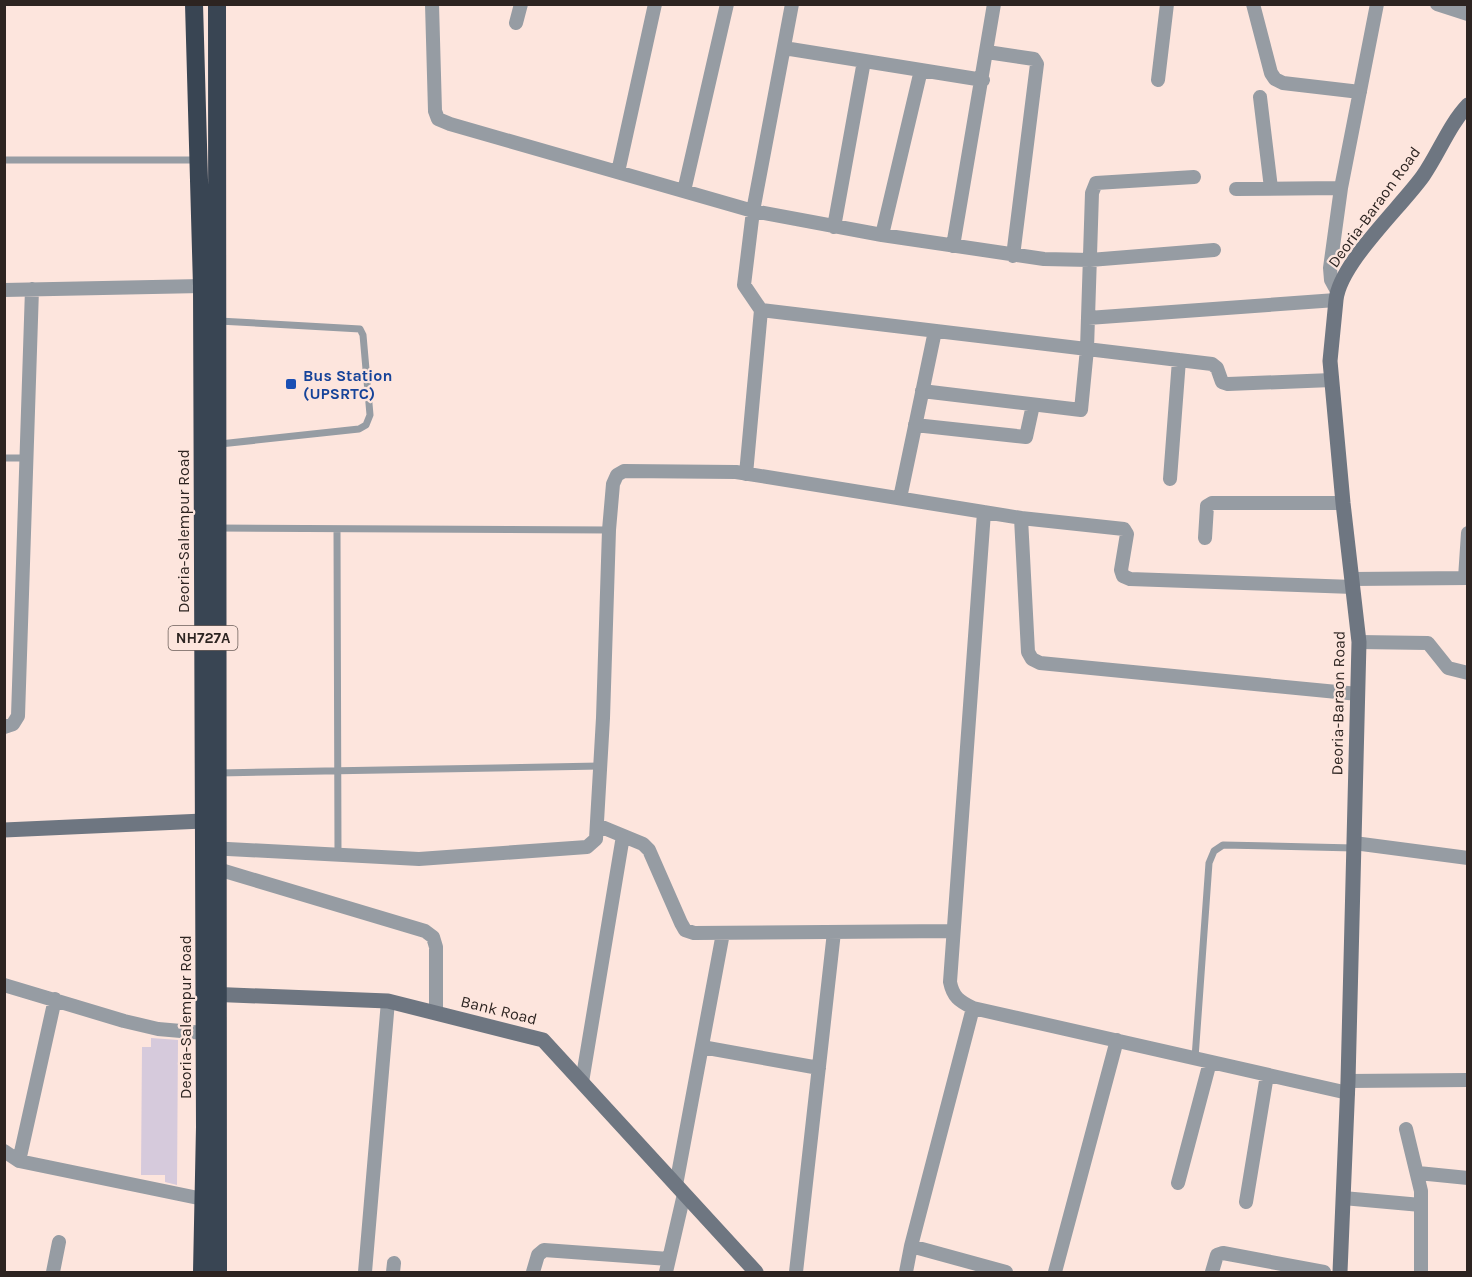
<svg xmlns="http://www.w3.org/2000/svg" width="1472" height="1277" font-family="Karla,sans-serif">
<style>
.building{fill:#d6cadc}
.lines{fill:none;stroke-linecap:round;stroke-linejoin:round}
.lane{stroke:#969ca3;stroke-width:7}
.street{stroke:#969ca3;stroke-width:14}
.secondary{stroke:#6e7681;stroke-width:15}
.highway{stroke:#394553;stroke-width:18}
.transit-dot{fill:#1a4fb4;stroke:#fde5dd;stroke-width:2}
.labels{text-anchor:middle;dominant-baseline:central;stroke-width:4.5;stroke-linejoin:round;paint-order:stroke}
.shield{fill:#fde5dd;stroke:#6b5e59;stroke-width:1.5}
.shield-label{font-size:15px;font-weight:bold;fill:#2d2421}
.street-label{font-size:16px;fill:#2d2421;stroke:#fde5dd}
.transit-label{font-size:16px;font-weight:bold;fill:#164399;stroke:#fde5dd;text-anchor:start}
</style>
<rect width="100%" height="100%" fill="#fde5dd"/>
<path class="building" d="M 151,1038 L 178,1040 L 177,1185 L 165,1182 L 165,1175 L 141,1175 L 142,1047 L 151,1047 Z"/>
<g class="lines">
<path class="lane" d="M 4,160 L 197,160
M 219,321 L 360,329 L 363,335 L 370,415 L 366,425 L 359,429 L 220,444
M 4,458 L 26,458
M 218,528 L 609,530
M 337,529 L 338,854
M 219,773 L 600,766
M 1195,1058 L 1209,863 L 1214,851 L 1223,845 L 1354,848"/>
<path class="street" d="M 432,4 L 435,111 L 438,119 L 450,124 L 753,211 L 882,235 L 1044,259 L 1090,260 L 1214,250
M 1253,4 L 1271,73 L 1275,79 L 1283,83 L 1360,92
M 1437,4 L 1468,14
M 516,23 L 521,4
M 784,48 L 983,80
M 987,52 L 1034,59 L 1037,64 L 1013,256
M 1158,80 L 1167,4
M 1260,97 L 1271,188
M 618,172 L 655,4
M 1236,189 L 1341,188
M 684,191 L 727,4
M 834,227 L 864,61
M 882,235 L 921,70
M 953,246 L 994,4
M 4,290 L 202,286
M 1337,291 L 1331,280 L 1330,268 L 1341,188 L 1377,4
M 761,310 L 1212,364 L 1217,368 L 1222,382 L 1228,384 L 1332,380
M 1088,318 L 1336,300
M 922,391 L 1081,410 L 1087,349 L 1092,193 L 1096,183 L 1194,177
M 915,425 L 1026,437 L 1033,405
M 746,474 L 761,310 L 744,285 L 753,211 L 792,4
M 1170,479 L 1179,360
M 900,498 L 935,331
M 1021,518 L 1124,529 L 1127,534 L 1121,570 L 1123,576 L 1130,579 L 1353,587
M 1205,538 L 1207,506 L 1212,503 L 1343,503
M 1465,578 L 1468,533
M 1352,579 L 1468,578
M 1359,642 L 1428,643 L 1448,668 L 1468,673
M 4,727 L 13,724 L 18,716 L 32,289
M 597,825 L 643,844 L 649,850 L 681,923 L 685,930 L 694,933 L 953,931
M 1354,843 L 1468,858
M 209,848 L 419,859 L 587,847 L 596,839 L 603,718 L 609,530 L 613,484 L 617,475 L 624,471 L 736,472 L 1021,518 L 1028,652 L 1032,659 L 1040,663 L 1358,694
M 211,867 L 425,931 L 433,937 L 436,947 L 436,1013
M 4,985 L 124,1021 L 158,1029 L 204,1033
M 55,999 L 19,1161 L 203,1199
M 973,1008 C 959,1001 953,997 950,982 L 984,512
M 702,1047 L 819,1068
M 1348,1081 L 1468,1080
M 582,1082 L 623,836
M 1406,1129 L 1421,1191 L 1421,1272
M 4,1151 L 19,1161
M 1418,1173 L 1468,1178
M 1178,1183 L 1210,1062
M 676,1185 L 723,933
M 1343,1198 L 1421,1205
M 1246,1202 L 1267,1075
M 911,1246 L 973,1008 L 1348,1093
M 53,1272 L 59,1242
M 365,1272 L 388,1001
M 393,1272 L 394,1263
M 533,1272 L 538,1255 L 544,1250 L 669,1259
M 666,1272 L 684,1194
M 796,1272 L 834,932
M 906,1272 L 911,1246 L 1006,1272
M 1055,1272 L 1117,1040
M 1212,1272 L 1217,1255 L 1223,1253 L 1324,1272"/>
<path class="secondary" d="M 4,830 L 203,821
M 207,994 L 388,1001 L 543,1040 L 756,1272
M 1340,1272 L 1348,1081 L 1359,642 L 1343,503 L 1330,361 L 1336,300 C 1340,263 1400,208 1423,176 C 1439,153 1449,125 1468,105"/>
<path class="highway" d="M 194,4 L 202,286 L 205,1127 L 202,1272
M 217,4 L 218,1272"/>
</g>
<rect class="transit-dot" x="285" y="378" width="12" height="12" rx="3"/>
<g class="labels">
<rect class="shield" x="168.5" y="626" width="69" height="24" rx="4.5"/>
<g class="shield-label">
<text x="203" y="638">NH727A</text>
</g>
<g class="street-label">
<text transform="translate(1374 207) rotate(-54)">Deoria-Baraon Road</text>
<text transform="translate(183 531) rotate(-90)">Deoria-Salempur Road</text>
<text transform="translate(1338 703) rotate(-89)">Deoria-Baraon Road</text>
<text transform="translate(499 1010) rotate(14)">Bank Road</text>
<text transform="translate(185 1017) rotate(-90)">Deoria-Salempur Road</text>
</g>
<g class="transit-label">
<text x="303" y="375">Bus Station<tspan x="303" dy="18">(UPSRTC)</tspan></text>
</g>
</g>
<rect width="1472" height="1277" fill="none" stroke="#2d2421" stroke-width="12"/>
</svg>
